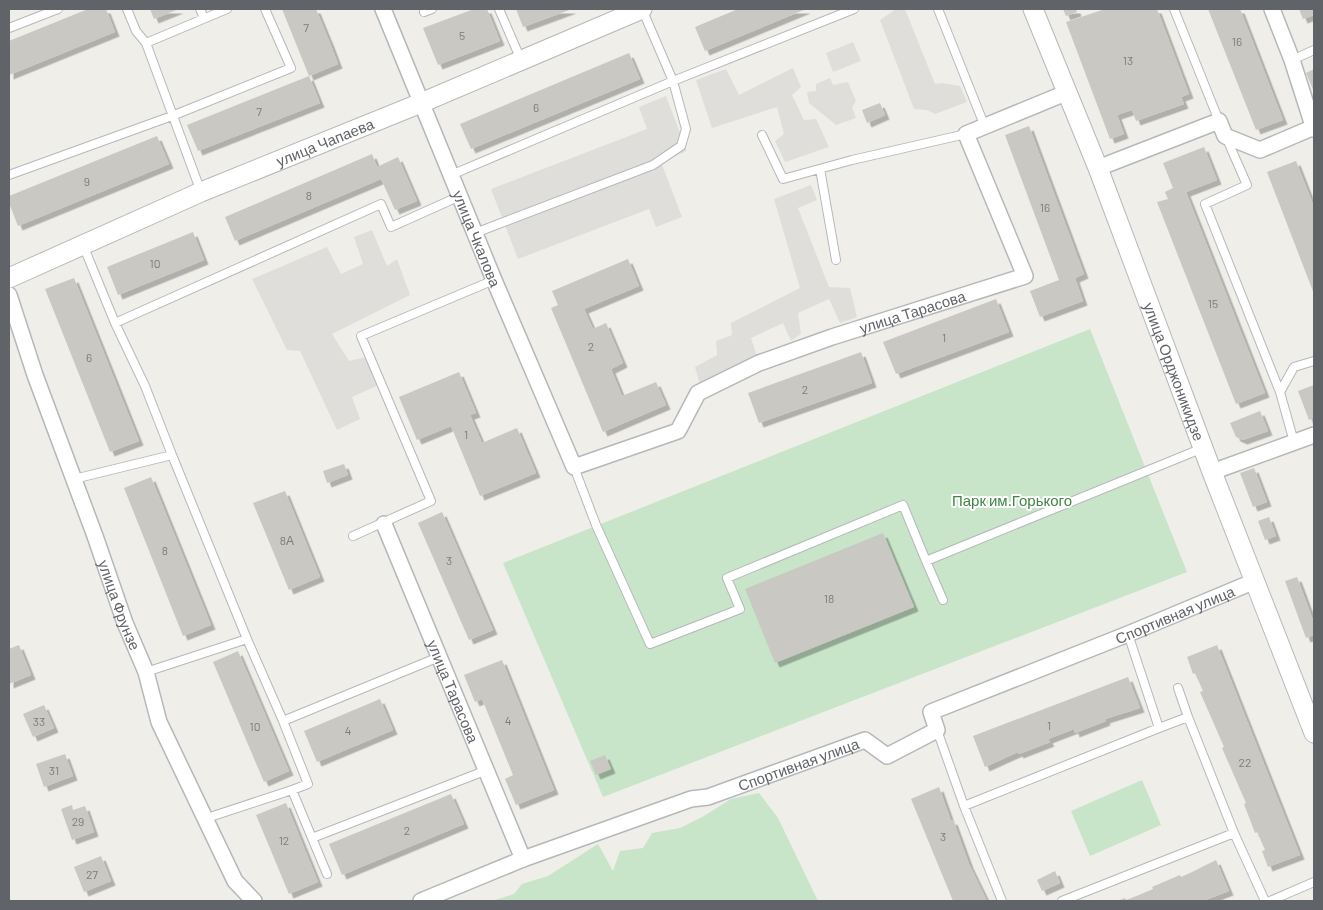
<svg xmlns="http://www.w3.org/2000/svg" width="1323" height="910" font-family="Barlow,sans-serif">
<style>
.industrial{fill:#dfdeda}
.green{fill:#c8e4c9}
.building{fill:#c9c8c3;filter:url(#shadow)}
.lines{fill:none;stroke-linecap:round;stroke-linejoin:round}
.service-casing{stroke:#b5b8bb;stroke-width:10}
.minor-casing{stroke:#b5b8bb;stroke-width:18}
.tertiary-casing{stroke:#b5b8bb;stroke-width:21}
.service{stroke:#fff;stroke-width:8}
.minor{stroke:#fff;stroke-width:15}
.tertiary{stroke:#fff;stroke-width:19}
.labels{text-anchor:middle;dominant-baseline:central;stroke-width:4;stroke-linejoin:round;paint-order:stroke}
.number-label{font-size:12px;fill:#7a7c7e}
.street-label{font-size:15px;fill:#606367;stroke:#fff}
.park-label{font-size:15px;fill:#418545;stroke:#fff}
</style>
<defs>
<filter id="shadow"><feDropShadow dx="4.5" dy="4.5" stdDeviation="0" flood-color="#0004"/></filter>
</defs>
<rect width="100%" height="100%" fill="#f0eee9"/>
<path class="industrial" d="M 896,9 L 905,9 L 935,84 L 942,83 L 960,86 L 967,102 L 935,114 L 927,110 L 914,109 L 880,20 Z
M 853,42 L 861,61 L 833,72 L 826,53 Z
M 793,68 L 801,87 L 792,95 L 804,120 L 816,119 L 829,147 L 785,162 L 775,141 L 784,134 L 777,107 L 712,128 L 696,80 L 726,69 L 739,95 Z
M 830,78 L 833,85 L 848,82 L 856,101 L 852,107 L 856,118 L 836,125 L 809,103 L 807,92 L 816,91 L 816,84 Z
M 666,96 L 687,151 L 661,162 L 682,217 L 656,227 L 649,209 L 518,259 L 491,189 L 647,129 L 639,107 Z
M 811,185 L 817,200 L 798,208 L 829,287 L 850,288 L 857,317 L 840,323 L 829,299 L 798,313 L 801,334 L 791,341 L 783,323 L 751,338 L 759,362 L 700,385 L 695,367 L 717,355 L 716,341 L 732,335 L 731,323 L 800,288 L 774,199 Z
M 372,230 L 387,266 L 397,259 L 410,295 L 332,334 L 349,361 L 367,357 L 379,385 L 352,397 L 360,419 L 337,430 L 300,351 L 287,350 L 252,279 L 327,247 L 341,274 L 363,264 L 354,237 Z"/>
<path class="green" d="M 1090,329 L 1187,572 L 603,797 L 503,563 Z
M 1142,780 L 1161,825 L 1090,856 L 1071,811 Z
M 759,793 L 778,818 L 818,901 L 492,901 L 514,894 L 522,884 L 548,876 L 598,844 L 613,871 L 620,851 L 643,848 L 652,833 L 680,828 L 704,816 L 731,799 Z"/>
<path class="building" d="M 88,9 L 106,9 L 115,32 L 9,75 L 9,41 Z
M 150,9 L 179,9 L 154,19 Z
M 282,9 L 316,9 L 330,43 L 338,64 L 309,76 L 320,103 L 198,151 L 187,125 L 309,76 Z
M 474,9 L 487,9 L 500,41 L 438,65 L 423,28 Z
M 516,9 L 572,9 L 523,27 Z
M 738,9 L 806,9 L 705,51 L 695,27 Z
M 1063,9 L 1076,9 L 1077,12 L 1066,16 Z
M 1105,9 L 1157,9 L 1189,94 L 1181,97 L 1184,104 L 1136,121 L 1132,110 L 1117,115 L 1124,134 L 1110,139 L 1066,22 Z
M 1208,9 L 1240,9 L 1283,120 L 1256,130 Z
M 1299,9 L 1314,9 L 1314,15 L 1303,19 Z
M 629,53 L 640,79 L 471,149 L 460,124 Z
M 1314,69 L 1314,92 L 1306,73 Z
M 880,103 L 885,115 L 867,123 L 862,110 Z
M 1029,126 L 1084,274 L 1075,278 L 1083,301 L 1040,317 L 1030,291 L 1059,280 L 1005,135 Z
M 157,136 L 169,164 L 18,226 L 9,203 L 9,196 Z
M 1204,147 L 1217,180 L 1186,192 L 1265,393 L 1236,404 L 1157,202 L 1168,199 L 1165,192 L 1173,188 L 1163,163 Z
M 372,154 L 377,167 L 398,157 L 417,201 L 395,210 L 381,179 L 235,241 L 225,217 Z
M 1296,161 L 1314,207 L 1314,294 L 1267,172 Z
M 193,232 L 204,260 L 118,295 L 107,267 Z
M 628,259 L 639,286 L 584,309 L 593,329 L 606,323 L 623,363 L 611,369 L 622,396 L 656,382 L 666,405 L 603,432 L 551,308 L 558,305 L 552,291 Z
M 74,278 L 139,441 L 110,452 L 45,289 Z
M 996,299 L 1009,332 L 896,374 L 883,342 Z
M 861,352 L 872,383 L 759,423 L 748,393 Z
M 459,372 L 476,413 L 470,415 L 482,443 L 517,428 L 536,473 L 480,496 L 451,426 L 417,440 L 399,397 Z
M 1314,385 L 1314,418 L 1309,420 L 1298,391 Z
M 1260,411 L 1268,431 L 1243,440 L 1236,437 L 1230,423 Z
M 344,464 L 348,475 L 327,483 L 323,471 Z
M 1254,468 L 1267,502 L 1253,507 L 1240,473 Z
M 151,477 L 211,625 L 183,636 L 124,488 Z
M 285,491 L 320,577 L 289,590 L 253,503 Z
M 442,512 L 493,630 L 469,640 L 418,523 Z
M 1269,517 L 1276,536 L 1265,540 L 1258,521 Z
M 883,533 L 914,607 L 775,663 L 745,589 Z
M 1297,577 L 1314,623 L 1314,635 L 1306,638 L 1285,581 Z
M 19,645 L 31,675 L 9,684 L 9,649 Z
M 1217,645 L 1300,855 L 1268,867 L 1262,851 L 1265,850 L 1261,841 L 1258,832 L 1255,833 L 1244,804 L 1246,803 L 1222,748 L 1224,747 L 1200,692 L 1203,691 L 1195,673 L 1193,674 L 1187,657 Z
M 238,651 L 289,771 L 264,782 L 213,662 Z
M 502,660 L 554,790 L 516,805 L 505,779 L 513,775 L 482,699 L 475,702 L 464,675 Z
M 1128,677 L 1140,708 L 1105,719 L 1106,721 L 1075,733 L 1074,729 L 1048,739 L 1050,742 L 1019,754 L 1018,752 L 985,767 L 973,736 Z
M 380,699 L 393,730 L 317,762 L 304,731 Z
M 44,705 L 54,728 L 33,737 L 23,714 Z
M 65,754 L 73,776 L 44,787 L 36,764 Z
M 605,755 L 611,769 L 596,775 L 590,761 Z
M 939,787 L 951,821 L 953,820 L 969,864 L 987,901 L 953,901 L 911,799 Z
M 451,794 L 464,824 L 342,875 L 329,844 Z
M 286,803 L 318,882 L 289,894 L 256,815 Z
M 72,805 L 73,810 L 85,806 L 94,832 L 72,840 L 61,809 Z
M 101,856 L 111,881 L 84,892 L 74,867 Z
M 1216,860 L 1229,891 L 1203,901 L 1117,901 L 1125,898 L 1126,900 L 1139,895 L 1153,889 L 1152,887 L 1180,875 L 1181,877 L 1190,873 Z
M 1055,871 L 1060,883 L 1042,891 L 1037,880 Z"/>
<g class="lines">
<g class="service-casing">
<path id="service" d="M 127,9 L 136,31 L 146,43 L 227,9
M 200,9 L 204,18
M 499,9 L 521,60
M 938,9 L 985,127
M 1174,9 L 1219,121
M 424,12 L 432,9
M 9,28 L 58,9
M 146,43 L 201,192
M 1292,60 L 1314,50
M 762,135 L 783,179 L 852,160 L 966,134
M 1226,137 L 1247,185 L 1205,204 L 1280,392
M 820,169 L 836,260
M 9,175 L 172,116 L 291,68 L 265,9
M 451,175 L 673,81 L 854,9
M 475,233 L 653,165 L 681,146 L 686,129 L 673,81 L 642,9
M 83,245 L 115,323 L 381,204 L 391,227 L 460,196
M 1294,442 L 1280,392 L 1294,367 L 1314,361
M 574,467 L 596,525 L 650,644 L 740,609 L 727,578 L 903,505 L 926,561 L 1203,448
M 74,479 L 172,455 L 145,386 L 115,323
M 353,536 L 431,501 L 361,336 L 494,280
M 926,561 L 943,600
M 1128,634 L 1159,728 L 1188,717 L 1234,833 L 1265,901
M 247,639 L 283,721
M 146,672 L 247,639 L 172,455
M 1178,688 L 1188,717
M 937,730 L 964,806 L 1002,901
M 292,790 L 308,784 L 283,721 L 439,657
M 964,806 L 1159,728
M 207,818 L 292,790 L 312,838
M 327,874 L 312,838 L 487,770
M 1062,901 L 1234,833
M 1270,901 L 1314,882"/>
</g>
<g class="minor-casing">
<g id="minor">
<path id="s1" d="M 383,9 L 494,280 L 574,467 L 678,431 L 698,393 L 759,363 L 832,337 L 1025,276 L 966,134 L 1068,92"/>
<path d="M 1272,9 L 1292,60 L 1314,129"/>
<path d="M 1098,168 L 1219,121 L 1225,136 L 1260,150 L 1314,127"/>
<path id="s2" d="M 9,295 L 35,375 L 95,536 L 125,623 L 146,672 L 159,722 L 235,881 L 254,901"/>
<path d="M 1212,472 L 1314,435"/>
<path id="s3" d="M 384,524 L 523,859"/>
<path id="s4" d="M 421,901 L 523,859 L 691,799 L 708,797 L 865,740 L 887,756 L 937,730 L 931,712 L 1128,634 L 1255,581"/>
</g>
</g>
<g class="tertiary-casing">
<g id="tertiary">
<path id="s5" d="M 1033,9 L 1098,168 L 1212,472 L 1314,733"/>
<path id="s6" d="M 9,278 L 201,192 L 421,103 L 642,9"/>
</g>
</g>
<use href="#service" class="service"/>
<use href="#minor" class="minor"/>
<use href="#tertiary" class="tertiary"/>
</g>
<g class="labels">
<g class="number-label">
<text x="306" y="27">7</text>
<text x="462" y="35">5</text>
<text x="1237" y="41">16</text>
<text x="1128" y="60">13</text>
<text x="536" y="107">6</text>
<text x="259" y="111">7</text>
<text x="87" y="181">9</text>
<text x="309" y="195">8</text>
<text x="1045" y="207">16</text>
<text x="155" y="263">10</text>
<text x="1213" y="303">15</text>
<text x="944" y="337">1</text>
<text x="591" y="346">2</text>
<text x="89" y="357">6</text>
<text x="805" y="389">2</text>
<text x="466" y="434">1</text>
<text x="287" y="540">8А</text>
<text x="165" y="550">8</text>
<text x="449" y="560">3</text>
<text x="829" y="598">18</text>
<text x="508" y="720">4</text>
<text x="39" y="721">33</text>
<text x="1049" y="725">1</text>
<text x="255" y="726">10</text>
<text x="348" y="730">4</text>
<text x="1245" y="762">22</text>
<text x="54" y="770">31</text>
<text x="78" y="821">29</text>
<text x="407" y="830">2</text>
<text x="943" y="836">3</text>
<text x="284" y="840">12</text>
<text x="92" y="874">27</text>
</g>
<g class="street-label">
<text stroke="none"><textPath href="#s6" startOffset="344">улица Чапаева</textPath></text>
<text stroke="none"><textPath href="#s1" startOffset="248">улица Чкалова</textPath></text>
<text stroke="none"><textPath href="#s1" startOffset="879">улица Тарасова</textPath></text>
<text stroke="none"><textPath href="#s5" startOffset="389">улица Орджоникидзе</textPath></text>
<text stroke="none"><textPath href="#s2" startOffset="329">улица Фрунзе</textPath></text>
<text stroke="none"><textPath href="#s4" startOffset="838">Спортивная улица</textPath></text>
<text stroke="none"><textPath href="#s3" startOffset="181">улица Тарасова</textPath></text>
<text stroke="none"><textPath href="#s4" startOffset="402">Спортивная улица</textPath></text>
</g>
<g class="park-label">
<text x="1012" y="500">Парк им.Горького</text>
</g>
</g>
<rect width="1323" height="910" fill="none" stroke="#606367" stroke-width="20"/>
</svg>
